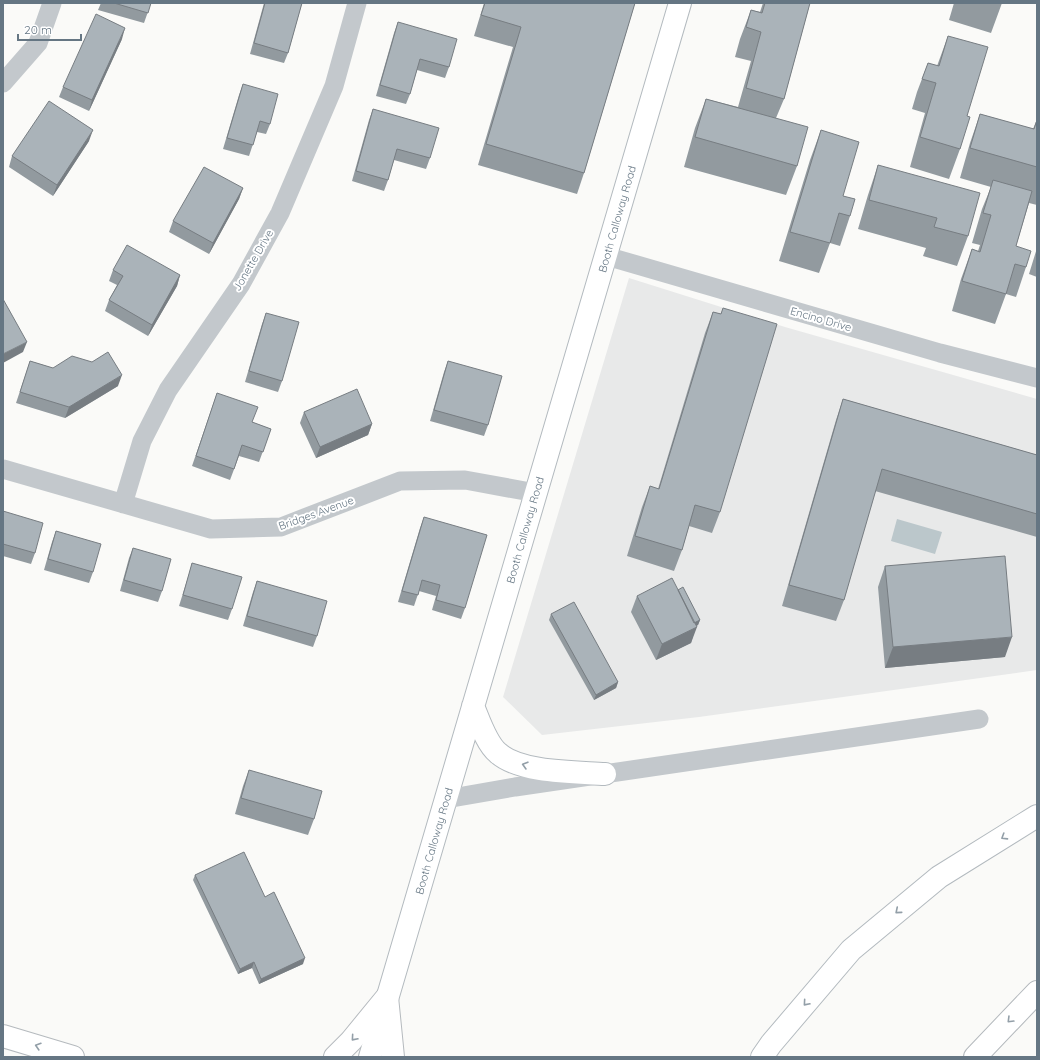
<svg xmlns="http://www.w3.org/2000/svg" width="1040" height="1060" font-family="Quicksand,sans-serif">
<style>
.built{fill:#e8e9e9}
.water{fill:#bbc7cb}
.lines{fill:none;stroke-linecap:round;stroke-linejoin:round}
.secondary-casing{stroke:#b3babf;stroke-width:24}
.primary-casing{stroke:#b5babe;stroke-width:24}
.highway-casing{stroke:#b4b9bd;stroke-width:24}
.street{stroke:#c3c8cc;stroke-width:19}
.secondary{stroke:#fff;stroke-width:22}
.primary{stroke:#fff;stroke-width:22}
.highway{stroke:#fff;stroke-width:22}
.wall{fill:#929a9f}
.shaded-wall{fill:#777d82}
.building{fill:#aab3b9;stroke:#777d82}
.oneway{stroke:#939fa8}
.labels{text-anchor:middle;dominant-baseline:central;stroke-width:4;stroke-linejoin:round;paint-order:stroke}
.street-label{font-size:11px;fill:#657683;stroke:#fff}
</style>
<rect width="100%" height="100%" fill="#fafaf8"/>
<path class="built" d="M 629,278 L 785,327 L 1037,399 L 1037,670 L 699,717 L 542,735 L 503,697 Z"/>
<path class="water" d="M 897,519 L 942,532 L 935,554 L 891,541 Z"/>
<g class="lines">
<g class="secondary-casing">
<path id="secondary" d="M 473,706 C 479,720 486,743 498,753 C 520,773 576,772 605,774
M 370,1057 L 680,3
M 762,1057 L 771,1044 L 851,950 L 939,877 L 1037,816"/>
</g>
<g class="primary-casing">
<path id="primary" d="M 387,997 L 393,1057
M 3,1036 L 73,1057
M 335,1057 L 351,1041 L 387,997"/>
</g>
<g class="highway-casing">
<path id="highway" d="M 975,1057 L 1037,992"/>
</g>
<path class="street" d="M 3,83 L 38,43 L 52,3
M 606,256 L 940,353 L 1037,378
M 3,469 L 211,529 L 281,527 L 400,481 L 465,480 L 536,493
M 123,504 L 142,441 L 168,390 L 241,284 L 280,213 L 334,86 L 357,3
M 446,799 L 515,787 L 979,719"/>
<use href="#secondary" class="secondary"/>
<use href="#primary" class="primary"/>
<use href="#highway" class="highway"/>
</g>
<path class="wall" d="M 101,3 L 151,3 L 144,23 L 98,10 Z
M 264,3 L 302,3 L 288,53 L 284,63 L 250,54 Z
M 484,3 L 635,3 L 584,173 L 577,194 L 478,165 L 513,47 L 474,36 Z
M 763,3 L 810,3 L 784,99 L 776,118 L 797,166 L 786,195 L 684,167 L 695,128 L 706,99 L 738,107 L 751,61 L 735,57 L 740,39 L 751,10 L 760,12 Z
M 954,3 L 1002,3 L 991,33 L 949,20 Z
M 398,22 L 449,67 L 445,78 L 417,70 L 410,94 L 406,104 L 376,96 L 394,33 Z
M 948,36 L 967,116 L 960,149 L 949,179 L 910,167 L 925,113 L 912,109 L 917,92 L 928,63 L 937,66 Z
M 122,39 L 89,111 L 59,97 L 63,87 Z
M 243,84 L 270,124 L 266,134 L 257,132 L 249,156 L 223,149 L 239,95 Z
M 373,109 L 430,158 L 426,169 L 394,160 L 388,180 L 384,191 L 352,181 L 369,120 Z
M 980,114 L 1033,129 L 1037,119 L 1037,205 L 1029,203 L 1016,246 L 1026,267 L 1016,297 L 1006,294 L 995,324 L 952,311 L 961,279 L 972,249 L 978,251 L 980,245 L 972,243 L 982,209 L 991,187 L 960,178 L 970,143 Z
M 821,130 L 843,196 L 850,216 L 840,246 L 830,243 L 819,273 L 779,261 L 810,160 Z
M 89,141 L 53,196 L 9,167 L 12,156 Z
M 878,165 L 968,236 L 957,266 L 923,256 L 926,248 L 858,229 L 868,195 Z
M 243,188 L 239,199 L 209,254 L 169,232 L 173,221 Z
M 1037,248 L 1037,277 L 1029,274 Z
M 113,270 L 180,275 L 177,286 L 148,336 L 105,311 L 109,300 L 117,285 L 109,281 Z
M 723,308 L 720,512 L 712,533 L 689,526 L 682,550 L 674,571 L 627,556 L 642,507 L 650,486 L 658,489 L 705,333 L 713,312 L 721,314 Z
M 266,313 L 282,381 L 278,392 L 245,382 L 262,324 Z
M 30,361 L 53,368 L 118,386 L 65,418 L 16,403 Z
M 448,361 L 488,425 L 484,436 L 430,421 L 444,372 Z
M 217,393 L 252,422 L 271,429 L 259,462 L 239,456 L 230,480 L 192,466 Z
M 843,399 L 1037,455 L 1037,537 L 875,491 L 844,600 L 836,621 L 782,606 L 836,420 Z
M 304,412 L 372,424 L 368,435 L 316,458 L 300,423 Z
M 3,511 L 35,553 L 31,564 L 3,556 Z
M 424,517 L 465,608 L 461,619 L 432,610 L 436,596 L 419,591 L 414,606 L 398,602 L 420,528 Z
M 56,531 L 93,572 L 89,583 L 44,570 L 52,542 Z
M 133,548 L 162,591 L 158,602 L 120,591 L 129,558 Z
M 192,563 L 232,609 L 228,620 L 179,606 L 189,574 Z
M 885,566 L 1005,657 L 885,668 L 878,587 Z
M 257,581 L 317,636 L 313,647 L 243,626 L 253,592 Z
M 678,590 L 700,620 L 698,625 L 696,626 L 691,643 L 656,660 L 631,612 L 637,596 Z
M 551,614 L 618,682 L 616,688 L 594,700 L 549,620 Z
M 249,770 L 314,819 L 308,835 L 235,814 L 243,786 Z
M 195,875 L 265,897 L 303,964 L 259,984 L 252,968 L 238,974 L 193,880 Z"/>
<path class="shaded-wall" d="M 125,28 L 122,39 L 89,111 L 92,100 Z
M 93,130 L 89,141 L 53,196 L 57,185 Z
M 243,188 L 239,199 L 209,254 L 213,243 Z
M 180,275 L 177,286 L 148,336 L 152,325 Z
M 27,342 L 23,352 L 3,363 L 3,354 Z
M 122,375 L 118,386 L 65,418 L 69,407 Z
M 372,424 L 368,435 L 316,458 L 320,447 Z
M 700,620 L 698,625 L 685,632 L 687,626 Z
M 697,627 L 691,643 L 656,660 L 662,644 Z
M 1012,637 L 1005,657 L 885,668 L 893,647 Z
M 618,682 L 616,688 L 594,700 L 596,695 Z
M 305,958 L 303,964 L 259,984 L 261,979 Z
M 254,962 L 252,968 L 238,974 L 240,969 Z"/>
<path class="building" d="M 114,3 L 151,3 L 148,13 Z
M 265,3 L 302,3 L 288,53 L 254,43 Z
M 485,3 L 635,3 L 584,173 L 486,144 L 521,27 L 481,15 Z
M 765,3 L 810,3 L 784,99 L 746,88 L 761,32 L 746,27 L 751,10 L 762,13 Z
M 96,14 L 125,28 L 92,100 L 63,87 Z
M 398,22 L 457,39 L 449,67 L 420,59 L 410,94 L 380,85 Z
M 948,36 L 988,47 L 967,116 L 970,117 L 960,149 L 920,137 L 936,83 L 922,79 L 928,63 L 939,66 Z
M 243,84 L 278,94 L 270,124 L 260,121 L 253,145 L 227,138 Z
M 706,99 L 808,127 L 797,166 L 695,137 Z
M 49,101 L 93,130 L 57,185 L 12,156 Z
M 373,109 L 439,128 L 430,158 L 397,149 L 388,180 L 356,171 Z
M 980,114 L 1034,129 L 1037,120 L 1037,167 L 970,148 Z
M 821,130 L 859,142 L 843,196 L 855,199 L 850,216 L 839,213 L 830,243 L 790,232 Z
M 878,165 L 980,193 L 968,236 L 934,227 L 937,218 L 869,200 Z
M 204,167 L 243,188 L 213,243 L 173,221 Z
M 993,180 L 1032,191 L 1016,246 L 1031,251 L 1026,267 L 1015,264 L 1006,294 L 962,281 L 972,249 L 980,252 L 991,215 L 983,213 Z
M 127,245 L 180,275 L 152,325 L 109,300 L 123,276 L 113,270 Z
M 3,299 L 27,342 L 3,354 Z
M 723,308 L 777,324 L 720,512 L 695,505 L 682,550 L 635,536 L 650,486 L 659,489 L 713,312 L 721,314 Z
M 266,313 L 299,322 L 282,381 L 249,371 Z
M 108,352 L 122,375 L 69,407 L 20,392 L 30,361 L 53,368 L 72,356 L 92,362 Z
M 448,361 L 502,376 L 488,425 L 434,410 Z
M 357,389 L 372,424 L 320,447 L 304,412 Z
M 217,393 L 258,407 L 252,422 L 271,429 L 263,452 L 242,445 L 234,469 L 196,456 Z
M 843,399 L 1037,455 L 1037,514 L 882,469 L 844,600 L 789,585 Z
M 3,511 L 43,523 L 35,553 L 3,544 Z
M 424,517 L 487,535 L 465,608 L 436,600 L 440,585 L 422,580 L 418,595 L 402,591 Z
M 56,531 L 101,544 L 93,572 L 48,559 Z
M 133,548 L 171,559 L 162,591 L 124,580 Z
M 1005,556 L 1012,637 L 893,647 L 885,566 Z
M 192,563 L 242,577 L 232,609 L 183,595 Z
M 672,578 L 697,627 L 662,644 L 637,596 Z
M 257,581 L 327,601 L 317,636 L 247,616 Z
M 683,587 L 700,620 L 694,623 L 678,590 Z
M 574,602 L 618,682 L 596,695 L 551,614 Z
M 249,770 L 322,791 L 314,819 L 241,798 Z
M 244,852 L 265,897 L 274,892 L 305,958 L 261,979 L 254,962 L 240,969 L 195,875 Z"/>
<defs><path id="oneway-chevron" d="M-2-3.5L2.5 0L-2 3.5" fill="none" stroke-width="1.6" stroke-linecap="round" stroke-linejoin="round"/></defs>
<g class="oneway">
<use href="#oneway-chevron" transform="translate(525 765) rotate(-164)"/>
<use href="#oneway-chevron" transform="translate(1004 837) rotate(148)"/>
<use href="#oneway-chevron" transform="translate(898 911) rotate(140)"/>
<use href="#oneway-chevron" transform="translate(806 1003) rotate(131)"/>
<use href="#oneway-chevron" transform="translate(1010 1020) rotate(135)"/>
<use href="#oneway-chevron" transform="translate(354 1038) rotate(131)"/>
<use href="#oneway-chevron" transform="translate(38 1046) rotate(-163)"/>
</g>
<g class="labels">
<g class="street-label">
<text transform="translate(617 219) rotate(-74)">Booth Calloway Road</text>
<text transform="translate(253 260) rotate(-60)">Jonette Drive</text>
<text transform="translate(821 319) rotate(16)">Encino Drive</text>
<text transform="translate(316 513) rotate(-20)">Bridges Avenue</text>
<text transform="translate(525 530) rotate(-74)">Booth Calloway Road</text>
<text transform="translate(434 841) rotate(-74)">Booth Calloway Road</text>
</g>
</g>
<rect width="1040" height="1060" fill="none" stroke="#657683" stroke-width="8"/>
<path d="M18 34v6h63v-6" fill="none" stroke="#657683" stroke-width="2"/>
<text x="24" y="34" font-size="12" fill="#657683" stroke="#ffffff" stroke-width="3" paint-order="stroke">20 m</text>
</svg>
